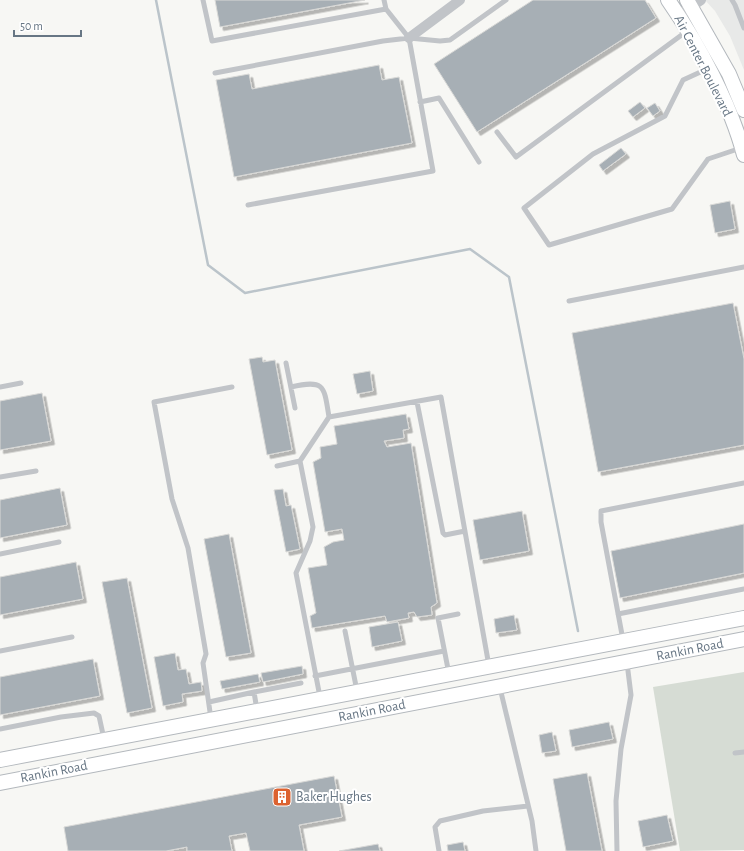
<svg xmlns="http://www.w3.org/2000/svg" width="744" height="851" font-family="'Alegreya Sans',sans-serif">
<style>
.built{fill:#e8e9e8}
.green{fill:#d6dcd4}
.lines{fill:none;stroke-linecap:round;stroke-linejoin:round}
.stream{stroke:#bbc4ca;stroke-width:2.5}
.building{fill:#a7afb5;stroke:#d9d9d7;filter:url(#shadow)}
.secondary-casing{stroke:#b3b8bd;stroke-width:16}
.lane{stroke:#c1c4c8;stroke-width:5}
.street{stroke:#c1c4c8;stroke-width:10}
.secondary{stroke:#fff;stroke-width:14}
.labels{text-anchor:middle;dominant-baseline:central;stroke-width:4;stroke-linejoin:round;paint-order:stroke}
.street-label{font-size:14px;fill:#677684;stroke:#fff}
.poi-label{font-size:14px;fill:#677684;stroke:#fff;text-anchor:start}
</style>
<defs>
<filter id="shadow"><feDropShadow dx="3.5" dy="3.5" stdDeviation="0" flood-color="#0004"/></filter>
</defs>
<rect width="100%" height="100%" fill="#f7f7f4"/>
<path class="built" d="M 705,0 L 744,0 L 744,70 L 730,36 L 715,11 Z"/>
<path class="green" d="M 744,672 L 744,850 L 680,851 L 653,687 Z"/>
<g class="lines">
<path class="stream" d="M 156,0 L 208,265 L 245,293 L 470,249 L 509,277 L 578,631"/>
</g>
<path class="building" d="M 215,0 L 365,0 L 220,27 Z
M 533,0 L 645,0 L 656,18 L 477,132 L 434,64 Z
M 379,65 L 382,80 L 399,77 L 412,143 L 234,177 L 216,80 L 249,74 L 252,89 Z
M 640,102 L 645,108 L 633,117 L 628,111 Z
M 655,103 L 660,111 L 653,116 L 647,108 Z
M 621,148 L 626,154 L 603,171 L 599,165 Z
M 730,201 L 735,229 L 715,233 L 710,205 Z
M 733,303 L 744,359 L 744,445 L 598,472 L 572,333 Z
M 262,357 L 263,362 L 275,360 L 292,450 L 267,455 L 249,359 Z
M 370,371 L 373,391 L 357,394 L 353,374 Z
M 42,393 L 51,441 L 0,450 L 0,401 Z
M 406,414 L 409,429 L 403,430 L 404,438 L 384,441 L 387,447 L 411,443 L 437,603 L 431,607 L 432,615 L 417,617 L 414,612 L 408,613 L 409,618 L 387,622 L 385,616 L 312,628 L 310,616 L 316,613 L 308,568 L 327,565 L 324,547 L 333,542 L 344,540 L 342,529 L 325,532 L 313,462 L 321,458 L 320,447 L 337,444 L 334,426 Z
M 60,488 L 67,525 L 0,538 L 0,500 Z
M 283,489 L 286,506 L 291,505 L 300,549 L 286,552 L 274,490 Z
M 522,511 L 529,551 L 480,560 L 473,520 Z
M 744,524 L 744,573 L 620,598 L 611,551 Z
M 229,534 L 251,653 L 226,657 L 204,539 Z
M 76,562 L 83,599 L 0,615 L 0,577 Z
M 127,578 L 152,708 L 127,713 L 102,582 Z
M 514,615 L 517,630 L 496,633 L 494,619 Z
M 398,622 L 402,641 L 372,647 L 369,627 Z
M 175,653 L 178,670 L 186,669 L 189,684 L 201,682 L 202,691 L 182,694 L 183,702 L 163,706 L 154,657 Z
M 93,659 L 100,696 L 0,715 L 0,677 Z
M 302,666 L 303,674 L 263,682 L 261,673 Z
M 258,674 L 260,682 L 222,689 L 220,681 Z
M 609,722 L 613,739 L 572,747 L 569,730 Z
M 552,732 L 556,751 L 542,753 L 539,735 Z
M 587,773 L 602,851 L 566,851 L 553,779 Z
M 334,776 L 342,817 L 299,825 L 304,851 L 250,851 L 246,833 L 229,836 L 232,851 L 187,851 L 187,847 L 166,851 L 68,851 L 64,827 Z
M 667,815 L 673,841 L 643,847 L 638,821 Z
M 463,842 L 465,851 L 448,851 L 447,845 Z
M 378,844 L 380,851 L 339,851 Z"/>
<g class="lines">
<g class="secondary-casing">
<path id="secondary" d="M 668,0 C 698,43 731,105 744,155
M 687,0 L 729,74 L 744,110
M 0,760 L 744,618
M 0,783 L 744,639"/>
</g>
<path class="lane" d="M 203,0 L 212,41 L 386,9
M 732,0 L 735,5 L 744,28
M 707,69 L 683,80 L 665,116 L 593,154 L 524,208 L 549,245 L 672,209 L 708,159 L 741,148
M 215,73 L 383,41 L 409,38 L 440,41 L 450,40 L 506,0
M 420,102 L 439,98 L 479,162
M 497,132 L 516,157 L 687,31
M 248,205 L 433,171 L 409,38 L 386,9 L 384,0
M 569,301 L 744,267
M 286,363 L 295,408
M 0,387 L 21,383
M 291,387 C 325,379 324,386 329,417 L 300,461 L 313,527 L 310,541 L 296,573 L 320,697
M 417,402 L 443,533 L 445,535 L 465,531
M 329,417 L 441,397 L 489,666
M 277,466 L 300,461
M 0,477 L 36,471
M 0,554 L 59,542
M 618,614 L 744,589
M 345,631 L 357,691
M 623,640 L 601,522 L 601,511 L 744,483
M 0,651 L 72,637
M 449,674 L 438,618 L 458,614
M 315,676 L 444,651
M 500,688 L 532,821 L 536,851
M 254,692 L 301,683
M 209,702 L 254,692 L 257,710
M 211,719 L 203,663 L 206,654 L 188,548 L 172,499 L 154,402 L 232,387
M 0,729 L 61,717 L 94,713 L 99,716 L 104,739
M 735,753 L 744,752
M 439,851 L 435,827 L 440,821 L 483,811 L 528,806
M 617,851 L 616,801 L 621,749 L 631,695 L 627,663"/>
<path class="street" d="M 679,15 L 701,0
M 409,38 L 460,0"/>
<use href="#secondary" class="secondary"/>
</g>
<defs>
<g id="building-square" transform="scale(1)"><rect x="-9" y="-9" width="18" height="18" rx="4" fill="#dc6230" stroke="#fff"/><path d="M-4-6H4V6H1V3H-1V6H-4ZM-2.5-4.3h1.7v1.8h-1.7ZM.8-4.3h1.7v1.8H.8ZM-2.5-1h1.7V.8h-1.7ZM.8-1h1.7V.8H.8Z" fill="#fff"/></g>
</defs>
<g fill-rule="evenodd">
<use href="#building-square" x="282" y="797"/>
</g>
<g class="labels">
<g class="street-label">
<text transform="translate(703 66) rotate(63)">Air Center Boulevard</text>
<text transform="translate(690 650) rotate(-11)">Rankin Road</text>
<text transform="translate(372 711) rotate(-11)">Rankin Road</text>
<text transform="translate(54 772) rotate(-11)">Rankin Road</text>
</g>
<g class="poi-label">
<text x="296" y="797">Baker Hughes</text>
</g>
</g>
<path d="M14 30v6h67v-6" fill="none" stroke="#677684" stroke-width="2"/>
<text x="20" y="30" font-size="12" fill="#677684" stroke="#ffffff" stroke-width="3" paint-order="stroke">50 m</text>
</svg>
